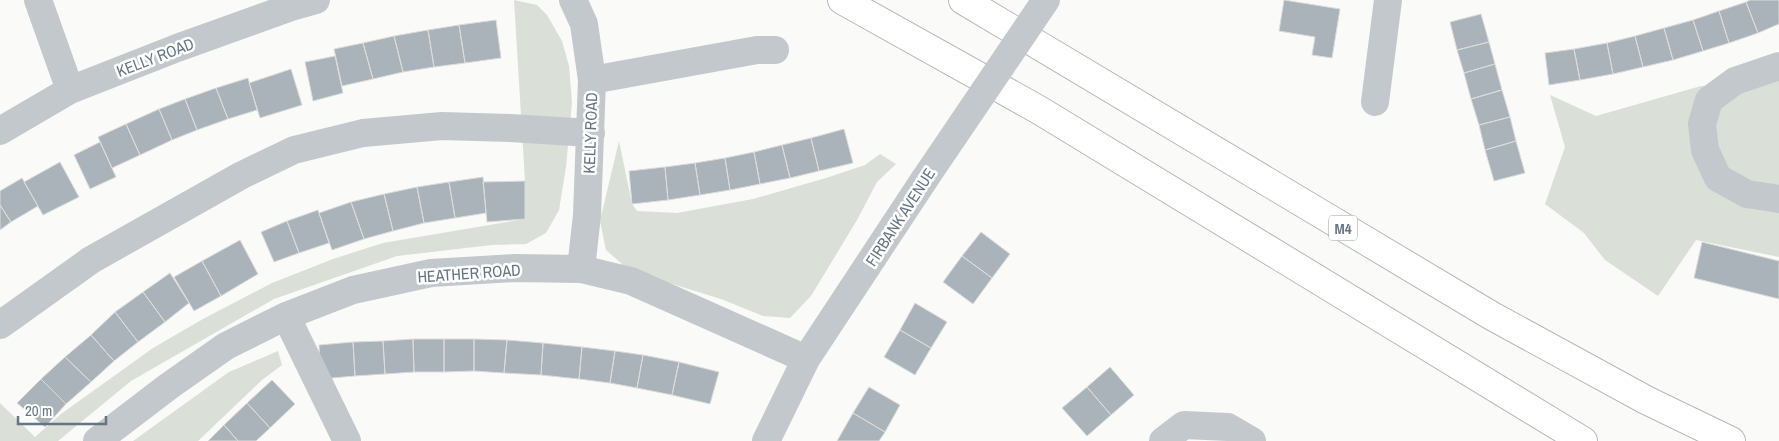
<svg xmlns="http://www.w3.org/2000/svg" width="1779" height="441" font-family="'Archivo Narrow',sans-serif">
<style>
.green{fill:#dadfd7}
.building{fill:#aab3b9;stroke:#dcdcda}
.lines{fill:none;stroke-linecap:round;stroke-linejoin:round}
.highway-casing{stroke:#b4b9bd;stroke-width:30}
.minor{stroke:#c3c8cc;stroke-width:28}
.highway{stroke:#fff;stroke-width:28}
.minor-bridge{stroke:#c3c8cc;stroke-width:28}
.labels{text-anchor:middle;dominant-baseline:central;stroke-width:5;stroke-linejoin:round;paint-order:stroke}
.shield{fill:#fff;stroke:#939fa8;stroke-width:1}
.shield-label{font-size:15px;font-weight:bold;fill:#657683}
.street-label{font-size:16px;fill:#657683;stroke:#fff}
</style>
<rect width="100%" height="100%" fill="#fafaf8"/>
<path class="green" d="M 514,0 L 537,5 L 547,15 L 562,41 L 569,66 L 572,102 L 566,167 L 559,210 L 546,233 L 526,244 L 492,245 L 397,256 L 274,299 L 131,381 L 58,441 L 0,441 L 0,403 L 35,437 L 61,414 L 153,348 L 203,319 L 272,283 L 333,259 L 383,243 L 524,219 L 525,181 Z
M 1779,66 L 1779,257 L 1696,240 L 1658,296 L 1605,260 L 1584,233 L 1545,204 L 1565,147 L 1550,95 L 1596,116 L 1701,86 L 1728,86 Z
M 619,141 L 632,204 L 637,211 L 677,213 L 753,199 L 826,178 L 865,165 L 880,154 L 896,164 L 877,182 L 857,220 L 811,296 L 790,318 L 763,316 L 721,299 L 630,271 L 606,250 L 600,221 Z
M 278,351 L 282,365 L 262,380 L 198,441 L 133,441 L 229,372 Z"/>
<path class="building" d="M 1284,0 L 1340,9 L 1332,58 L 1312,55 L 1315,37 L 1279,31 Z
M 1750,0 L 1779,0 L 1779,24 L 1758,33 L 1746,2 Z
M 1746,2 L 1758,33 L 1729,43 L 1719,11 Z
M 1719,11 L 1729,43 L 1703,51 L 1693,20 Z
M 1481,14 L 1489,42 L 1457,50 L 1450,22 Z
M 496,20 L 501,58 L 465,63 L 459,25 Z
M 1693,20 L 1703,51 L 1673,60 L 1664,28 Z
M 459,25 L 465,63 L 434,67 L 428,30 Z
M 1664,28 L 1673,60 L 1643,67 L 1635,36 Z
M 428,30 L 434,67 L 403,72 L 394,36 Z
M 394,36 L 403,72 L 373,79 L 363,43 Z
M 1635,36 L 1643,67 L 1613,74 L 1607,43 Z
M 1489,42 L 1495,64 L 1464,73 L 1457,50 Z
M 363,43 L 373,79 L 342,86 L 334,49 Z
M 1607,43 L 1613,74 L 1580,80 L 1574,49 Z
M 1574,49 L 1580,80 L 1549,85 L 1545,53 Z
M 335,56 L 343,93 L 313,101 L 305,62 Z
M 1495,64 L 1502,90 L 1471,99 L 1464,73 Z
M 291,69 L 302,105 L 260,118 L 249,83 Z
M 248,78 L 257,110 L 228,119 L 216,88 Z
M 216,88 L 228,119 L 197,130 L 185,99 Z
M 1502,90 L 1510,117 L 1479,125 L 1471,99 Z
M 185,99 L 197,130 L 172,140 L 159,109 Z
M 159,109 L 172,140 L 140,155 L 126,124 Z
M 1510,117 L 1516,141 L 1485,150 L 1479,125 Z
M 126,124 L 140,155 L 112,168 L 98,137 Z
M 844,129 L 853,163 L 819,171 L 811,138 Z
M 811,138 L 819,171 L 790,178 L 782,145 Z
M 1516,141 L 1525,173 L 1494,181 L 1485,150 Z
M 100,142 L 116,177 L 90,189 L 74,155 Z
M 782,145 L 790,178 L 760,184 L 754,152 Z
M 754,152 L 760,184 L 730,190 L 725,158 Z
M 725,158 L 730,190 L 700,195 L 695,163 Z
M 60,162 L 79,197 L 43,215 L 24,182 Z
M 695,163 L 700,195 L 668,200 L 665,167 Z
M 665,167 L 668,200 L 632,204 L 629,171 Z
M 483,177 L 486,213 L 455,218 L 449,182 Z
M 22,178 L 38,206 L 11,222 L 0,205 L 0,191 Z
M 525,181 L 525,219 L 487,222 L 483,182 Z
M 449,182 L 455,218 L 424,223 L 417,187 Z
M 417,187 L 424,223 L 393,231 L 384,194 Z
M 384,194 L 393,231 L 364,239 L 351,202 Z
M 351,202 L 364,239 L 332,250 L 319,213 Z
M 0,205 L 11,222 L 0,230 Z
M 318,210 L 329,243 L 299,253 L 287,221 Z
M 287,221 L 299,253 L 274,262 L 261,232 Z
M 981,232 L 1010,254 L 992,278 L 962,256 Z
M 240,240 L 258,274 L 221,296 L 202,261 Z
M 1702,242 L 1779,261 L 1779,299 L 1694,278 Z
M 962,256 L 992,278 L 973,304 L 943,282 Z
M 202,261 L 221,296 L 194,311 L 174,277 Z
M 170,273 L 189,303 L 165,322 L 143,292 Z
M 143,292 L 165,322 L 138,342 L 115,312 Z
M 915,303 L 947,322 L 931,348 L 900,330 Z
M 115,312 L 138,342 L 114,361 L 91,335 Z
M 900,330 L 931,348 L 915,375 L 884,357 Z
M 91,335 L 114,361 L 91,382 L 65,357 Z
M 413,339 L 414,372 L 385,374 L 383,341 Z
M 413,339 L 444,339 L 444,372 L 414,372 Z
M 444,339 L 474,339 L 474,371 L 444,372 Z
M 474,339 L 507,340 L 504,373 L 474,371 Z
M 507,340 L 543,343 L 541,375 L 504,373 Z
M 383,341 L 385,374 L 355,376 L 353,342 Z
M 353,342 L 355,376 L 321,379 L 319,345 Z
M 543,343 L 582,347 L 579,379 L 541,375 Z
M 582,347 L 615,351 L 610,383 L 579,379 Z
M 615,351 L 643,355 L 637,388 L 610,383 Z
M 643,355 L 679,362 L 672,395 L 637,388 Z
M 65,357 L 91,382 L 66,404 L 41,379 Z
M 679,362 L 719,372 L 710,404 L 672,395 Z
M 1110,367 L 1134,395 L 1111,415 L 1087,387 Z
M 41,379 L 66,404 L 45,427 L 17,403 Z
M 272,380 L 295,404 L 270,428 L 247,403 Z
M 869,387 L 900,405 L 885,432 L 853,413 Z
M 1087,387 L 1111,415 L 1087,436 L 1062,408 Z
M 247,403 L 270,428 L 256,441 L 238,441 L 224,425 Z
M 853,413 L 885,432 L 879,441 L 837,441 Z
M 224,425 L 238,441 L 208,441 Z"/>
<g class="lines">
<g class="highway-casing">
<path id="highway" d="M 842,0 L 1039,110 L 1583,441
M 963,0 L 1492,316 L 1646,400 L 1731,441"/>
</g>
<path class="minor" d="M 38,0 L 70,90
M 573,0 L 584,24 L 592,80 L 587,215 L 581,269
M 1779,66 L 1735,81 L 1709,100 L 1702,124 L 1705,150 L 1718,178 L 1747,194 L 1779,199
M 592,80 L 757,50 L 775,50
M 1375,102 L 1388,0
M 0,131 L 70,90 L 177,48 L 291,7 L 316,0
M 286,316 L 347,441
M 0,325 L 91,260 L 242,175 L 294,150 L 363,133 L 442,126 L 510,128 L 591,133
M 97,441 L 169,386 L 226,346 L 286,316 L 353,290 L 431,273 L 515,268 L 581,269 L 631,281 L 806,359
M 766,441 L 806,359 L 924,180
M 1163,441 L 1184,425 L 1228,427 L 1252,441"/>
<use href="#highway" class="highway"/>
<path class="minor-bridge" d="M 924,180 L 1046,0"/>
</g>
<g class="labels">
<rect class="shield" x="1329" y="215.5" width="28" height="25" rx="4"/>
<g class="shield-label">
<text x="1343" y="228">M4</text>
</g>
<g class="street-label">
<text transform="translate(155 57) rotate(-21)">KELLY ROAD</text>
<text transform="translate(590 133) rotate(-88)">KELLY ROAD</text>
<text transform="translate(900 217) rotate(-57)">FIRBANK AVENUE</text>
<text transform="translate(469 273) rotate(-4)">HEATHER ROAD</text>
</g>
</g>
<path d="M18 416v8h88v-8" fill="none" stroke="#657683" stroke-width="2.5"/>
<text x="25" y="416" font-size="15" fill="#657683" stroke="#ffffff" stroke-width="4" paint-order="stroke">20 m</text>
</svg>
